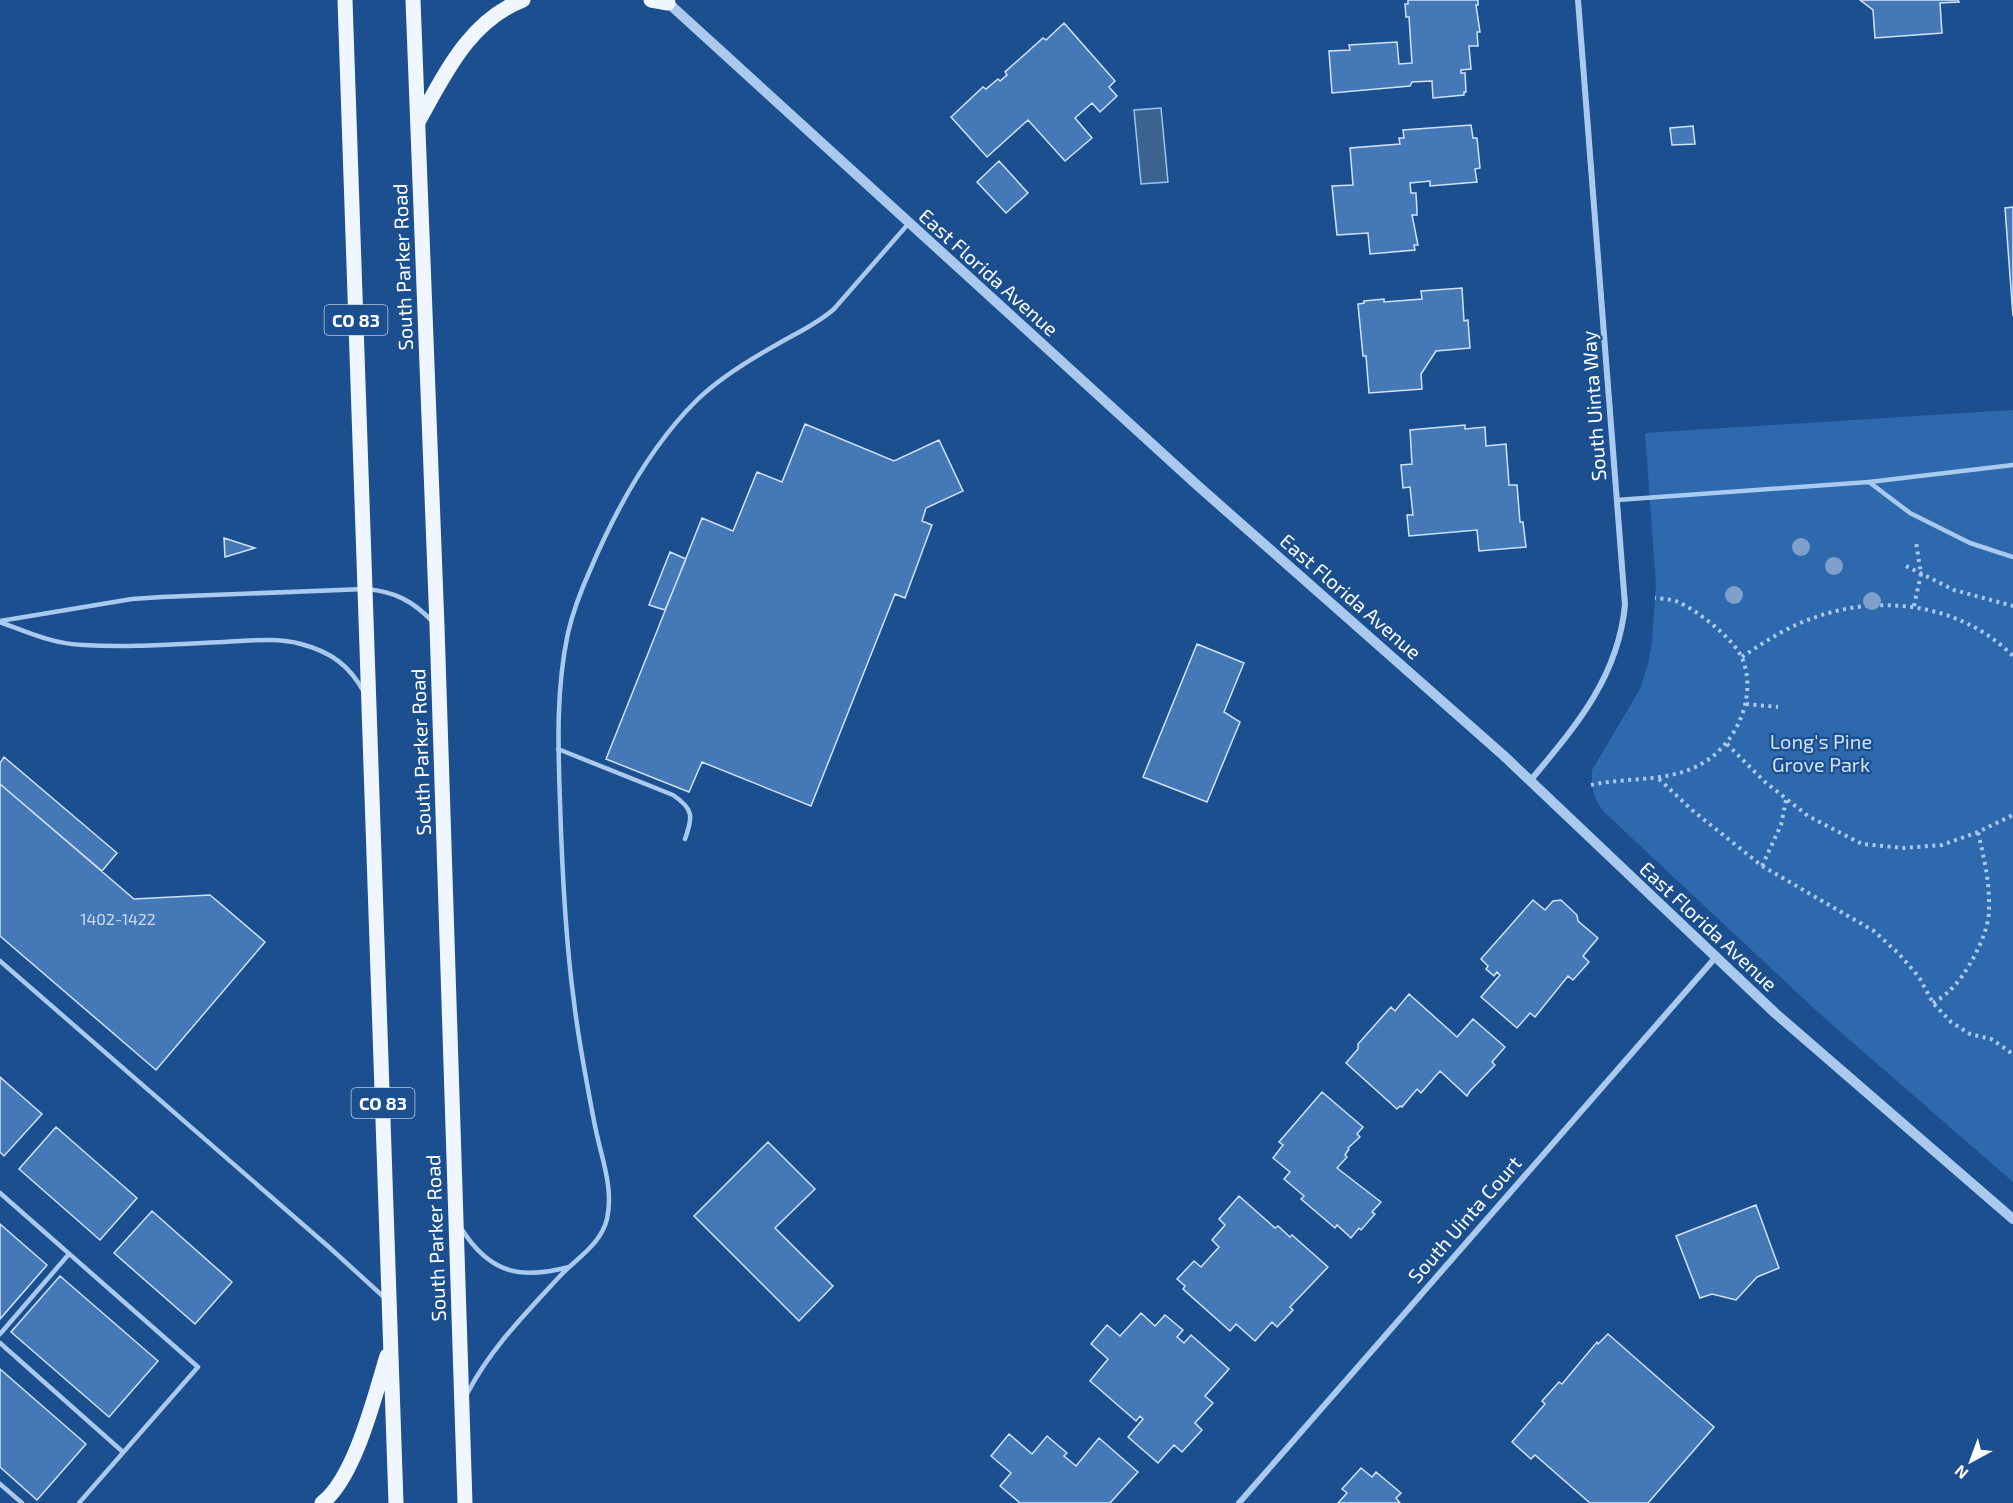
<svg xmlns="http://www.w3.org/2000/svg" width="2013" height="1503" font-family="'Exo 2',sans-serif">
<style>
.green{fill:#2e69ad}
.water{fill:#3c6290;stroke:#9cc4f0;stroke-width:1.5}
.building{fill:#4478b7;stroke:#cfe3fa;stroke-width:1.5}
.lines{fill:none;stroke-linecap:round;stroke-linejoin:round}
.path{stroke:#a9c9ee;stroke-width:4;stroke-dasharray:3 4.5;stroke-linecap:butt}
.service{stroke:#a9c9ee;stroke-width:4.5}
.minor{stroke:#a9c9ee;stroke-width:6}
.tertiary{stroke:#a9c9ee;stroke-width:10}
.primary{stroke:#f0f6ff;stroke-width:15}
.tree{fill:#7ea0ca}
.labels{text-anchor:middle;dominant-baseline:central;stroke-width:4.5;stroke-linejoin:round;paint-order:stroke}
.number-label{font-size:16px;fill:#d0dded}
.shield{fill:#1b4f8f;stroke:#bbcadd;stroke-width:1.5}
.shield-label{font-size:18px;font-weight:bold;fill:#fff}
.street-label{font-size:20px;fill:#fff;stroke:#1b4f8f}
.park-label{font-size:20px;fill:#cfe3fa;stroke:#1b4f8f}
</style>
<rect width="100%" height="100%" fill="#1b4f8f"/>
<path class="green" d="M 2013,410 L 2013,1182 L 1821,1015 L 1604,812 C 1593,798 1591,787 1592,770 L 1640,689 L 1648,664 L 1652,641 L 1656,585 L 1645,433 Z"/>
<path class="water" d="M 1161,108 L 1168,182 L 1141,184 L 1134,110 Z"/>
<path class="building" d="M 1408,0 L 1478,0 L 1478,5 L 1476,5 L 1480,32 L 1477,32 L 1478,46 L 1469,46 L 1471,69 L 1461,70 L 1461,73 L 1465,73 L 1466,92 L 1464,92 L 1464,95 L 1433,98 L 1432,81 L 1412,82 L 1410,86 L 1332,93 L 1329,51 L 1350,50 L 1349,45 L 1397,42 L 1399,64 L 1412,63 L 1409,17 L 1406,17 L 1405,4 L 1408,4 Z
M 1860,0 L 1958,0 L 1959,2 L 1940,3 L 1942,33 L 1875,38 L 1873,10 Z
M 1064,23 L 1115,81 L 1109,87 L 1117,96 L 1100,112 L 1092,103 L 1075,118 L 1092,138 L 1065,161 L 1028,120 L 987,157 L 951,117 L 983,87 L 986,89 L 998,79 L 1000,81 L 1007,75 L 1005,72 L 1043,38 L 1046,40 Z
M 1471,125 L 1473,138 L 1477,138 L 1480,168 L 1475,169 L 1477,182 L 1430,186 L 1430,181 L 1410,183 L 1411,193 L 1416,193 L 1417,211 L 1417,215 L 1412,215 L 1418,245 L 1414,245 L 1415,250 L 1370,254 L 1368,233 L 1337,235 L 1332,186 L 1353,185 L 1350,148 L 1400,144 L 1399,138 L 1404,138 L 1403,130 Z
M 1693,126 L 1695,144 L 1672,145 L 1670,128 Z
M 999,161 L 1028,193 L 1006,213 L 977,182 Z
M 2013,207 L 2013,316 L 2005,208 Z
M 1462,288 L 1464,321 L 1468,320 L 1470,348 L 1436,351 L 1421,374 L 1422,389 L 1369,393 L 1366,356 L 1363,356 L 1358,304 L 1364,303 L 1364,301 L 1384,299 L 1384,302 L 1422,299 L 1421,291 Z
M 805,424 L 894,461 L 939,440 L 963,491 L 926,508 L 922,521 L 932,525 L 905,598 L 895,594 L 811,806 L 702,762 L 689,792 L 606,759 L 702,518 L 733,531 L 757,472 L 782,482 Z
M 1465,425 L 1465,429 L 1485,427 L 1486,446 L 1506,444 L 1509,485 L 1517,485 L 1520,522 L 1523,522 L 1526,547 L 1479,551 L 1477,530 L 1409,536 L 1407,515 L 1413,515 L 1410,487 L 1403,488 L 1401,465 L 1412,464 L 1410,430 Z
M 224,538 L 255,548 L 225,557 Z
M 670,552 L 686,559 L 665,610 L 649,605 Z
M 1197,644 L 1244,663 L 1224,712 L 1240,722 L 1207,802 L 1143,777 Z
M 4,757 L 117,853 L 102,871 L 0,784 L 0,763 Z
M 0,784 L 134,899 L 210,895 L 265,942 L 156,1070 L 0,936 Z
M 1533,900 L 1545,910 L 1553,901 L 1561,900 L 1577,915 L 1578,921 L 1598,938 L 1583,956 L 1589,962 L 1573,980 L 1568,976 L 1535,1017 L 1530,1013 L 1517,1028 L 1481,997 L 1500,975 L 1497,972 L 1494,976 L 1486,969 L 1488,966 L 1481,959 Z
M 1409,994 L 1457,1037 L 1473,1019 L 1505,1047 L 1492,1062 L 1495,1065 L 1470,1091 L 1467,1096 L 1440,1071 L 1421,1093 L 1417,1089 L 1402,1107 L 1400,1106 L 1397,1109 L 1346,1063 L 1358,1049 L 1358,1044 L 1391,1007 L 1395,1011 Z
M 0,1077 L 42,1114 L 4,1156 L 0,1152 Z
M 1322,1092 L 1363,1127 L 1357,1134 L 1360,1137 L 1348,1148 L 1349,1149 L 1345,1155 L 1347,1157 L 1337,1168 L 1381,1202 L 1372,1212 L 1375,1214 L 1361,1230 L 1359,1228 L 1351,1238 L 1337,1225 L 1335,1228 L 1301,1199 L 1304,1196 L 1284,1179 L 1290,1172 L 1273,1158 L 1283,1145 L 1279,1142 Z
M 56,1127 L 137,1198 L 100,1240 L 19,1169 Z
M 768,1142 L 815,1189 L 775,1228 L 833,1286 L 799,1321 L 694,1216 Z
M 1239,1196 L 1275,1228 L 1278,1226 L 1290,1237 L 1292,1235 L 1328,1267 L 1290,1307 L 1293,1310 L 1277,1327 L 1272,1322 L 1255,1341 L 1236,1324 L 1230,1331 L 1183,1289 L 1185,1286 L 1177,1279 L 1194,1261 L 1201,1267 L 1219,1247 L 1212,1240 L 1225,1225 L 1219,1219 Z
M 1756,1205 L 1779,1268 L 1757,1277 L 1736,1300 L 1712,1294 L 1700,1298 L 1676,1236 Z
M 152,1211 L 232,1282 L 195,1324 L 114,1253 Z
M 0,1224 L 47,1265 L 0,1319 Z
M 60,1276 L 158,1361 L 109,1417 L 11,1332 Z
M 1141,1313 L 1155,1326 L 1165,1315 L 1183,1330 L 1177,1337 L 1184,1343 L 1191,1335 L 1229,1369 L 1205,1396 L 1213,1403 L 1195,1423 L 1202,1430 L 1182,1452 L 1174,1445 L 1158,1463 L 1128,1437 L 1143,1419 L 1140,1416 L 1136,1421 L 1090,1381 L 1108,1359 L 1091,1344 L 1107,1325 L 1120,1336 Z
M 1608,1334 L 1714,1427 L 1648,1503 L 1590,1503 L 1535,1455 L 1531,1459 L 1512,1442 L 1545,1404 L 1542,1401 L 1559,1382 L 1562,1384 L 1597,1342 L 1598,1344 Z
M 0,1369 L 86,1444 L 37,1500 L 0,1467 Z
M 1009,1434 L 1032,1454 L 1047,1436 L 1067,1453 L 1064,1456 L 1076,1466 L 1099,1438 L 1138,1472 L 1110,1503 L 1020,1503 L 1000,1486 L 1011,1473 L 991,1456 Z
M 1361,1468 L 1372,1477 L 1376,1472 L 1401,1493 L 1396,1498 L 1400,1503 L 1338,1503 L 1347,1493 L 1342,1489 Z"/>
<g class="lines">
<path class="path" d="M 1906,566 L 1954,590 L 2013,606
M 1914,606 L 1921,574 L 1916,542
M 1742,657 C 1764,642 1787,627 1813,618 C 1881,593 1961,604 2013,656
M 1746,704 L 1778,707
M 1727,744 L 1765,782 L 1808,816 L 1862,844 L 1904,848 L 1942,845 L 1978,832 L 2013,815
M 1659,779 L 1692,810 L 1762,866 L 1874,931 L 1899,954 L 1919,977 L 1933,1003 L 1951,1022 L 1970,1034 L 1991,1039 L 2009,1051 L 2013,1057
M 1591,785 C 1631,776 1674,784 1709,759 C 1739,738 1757,693 1742,658 C 1734,639 1697,610 1678,602 C 1671,599 1663,599 1655,598
M 1762,866 L 1781,825 L 1786,800
M 1933,1003 C 1938,1000 1944,996 1948,992 C 1966,977 1989,934 1989,910 C 1990,883 1984,858 1978,832"/>
<path class="service" d="M 1869,482 L 1910,513 L 1970,543 L 2013,557
M 1617,500 L 1869,482 L 2013,465
M 0,621 L 132,599 L 162,597 L 365,589 C 394,591 413,601 433,622
M 0,622 C 27,632 53,644 83,645 C 130,648 177,644 224,642 C 249,641 277,637 301,644 C 331,652 349,665 364,692
M 558,749 L 673,795 C 694,809 693,817 685,839
M 0,961 L 330,1248 L 386,1299
M 0,1193 L 198,1367 L 79,1503
M 461,1228 C 489,1273 520,1280 569,1267
M 0,1334 L 69,1254
M 0,1343 L 123,1452
M 467,1394 C 490,1349 526,1313 560,1276 C 577,1258 601,1244 607,1219 C 614,1187 601,1157 595,1126 C 587,1085 579,1044 574,1002 C 565,936 562,869 560,802 C 558,745 556,689 568,633 C 573,611 582,588 591,568 C 617,507 651,445 698,399 C 720,378 749,360 776,345 C 796,333 816,325 834,309 L 909,223
M 0,1484 L 22,1503"/>
<path class="minor" d="M 1530,781 C 1575,727 1618,678 1625,605 L 1578,0
M 1239,1503 L 1715,958"/>
<path class="tertiary" d="M 665,0 L 1197,485 L 1503,755 L 1775,1013 L 2013,1219"/>
<path class="primary" d="M 345,0 L 396,1503
M 413,0 L 437,626 L 465,1503
M 651,0 L 668,3
M 418,122 C 445,74 469,21 523,0
M 322,1503 C 355,1478 375,1395 387,1356"/>
</g>
<g class="tree">
<circle cx="1801" cy="547" r="9"/>
<circle cx="1834" cy="566" r="9"/>
<circle cx="1734" cy="595" r="9"/>
<circle cx="1872" cy="601" r="9"/>
</g>
<g class="labels">
<g class="number-label">
<text x="118" y="918">1402-1422</text>
</g>
<g class="shield">
<rect x="324.5" y="305" width="63" height="30" rx="4.5"/>
<rect x="351.5" y="1088" width="63" height="30" rx="4.5"/>
</g>
<g class="shield-label">
<text x="356" y="320">CO 83</text>
<text x="383" y="1103">CO 83</text>
</g>
<g class="street-label">
<text transform="translate(402 267) rotate(-92)">South Parker Road</text>
<text transform="translate(989 272) rotate(42)">East Florida Avenue</text>
<text transform="translate(1593 406) rotate(-94)">South Uinta Way</text>
<text transform="translate(1351 596) rotate(41)">East Florida Avenue</text>
<text transform="translate(420 752) rotate(-92)">South Parker Road</text>
<text transform="translate(1709 926) rotate(43)">East Florida Avenue</text>
<text transform="translate(1464 1219) rotate(-49)">South Uinta Court</text>
<text transform="translate(435 1238) rotate(-92)">South Parker Road</text>
</g>
<g class="park-label">
<text x="1821" y="741">Long's Pine<tspan x="1821" dy="23">Grove Park</tspan></text>
</g>
</g>
<g transform="translate(1971 1461) rotate(221)" stroke="#1b4f8f" stroke-width="4.5" paint-order="stroke">
<path d="M0-4.5L10 22L0 15L-10 22Z" fill="#ffffff"/>
<text y="-9" font-size="16" font-weight="bold" text-anchor="middle" fill="#ffffff">N</text>
</g>
</svg>
